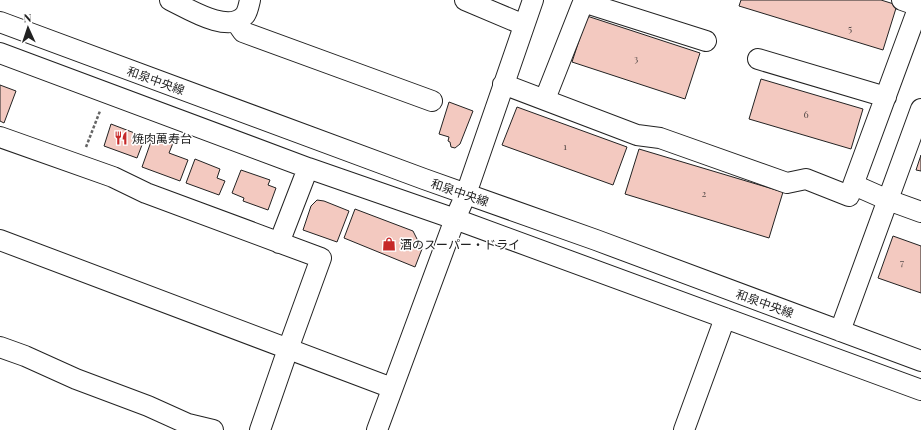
<svg xmlns="http://www.w3.org/2000/svg" width="921" height="430" font-family="'Playfair Display','Noto Sans JP',serif">
<style>
.building{fill:#f3c9c0;stroke:#222}
.lines{fill:none;stroke-linecap:round;stroke-linejoin:round}
.minor-casing{stroke:#222;stroke-width:22}
.path{stroke:#646464;stroke-width:2.5;stroke-dasharray:3 2;stroke-linecap:butt}
.minor{stroke:#fff;stroke-width:20}
.labels{text-anchor:middle;dominant-baseline:central;stroke-width:3;stroke-linejoin:round;paint-order:stroke}
.number-label{font-size:10px;fill:#564c4a}
.street-label{font-size:12px;fill:#222;stroke:#fff}
.poi-label{font-size:12px;fill:#222;stroke:#fff;text-anchor:start}
</style>
<rect width="100%" height="100%" fill="#fff"/>
<path class="building" d="M 741,0 L 881,0 L 897,5 L 883,50 L 739,6 Z
M 587,16 L 700,53 L 685,99 L 572,62 Z
M 761,79 L 863,109 L 851,149 L 749,119 Z
M 0,85 L 16,91 L 4,123 L 0,121 Z
M 449,102 L 473,111 L 460,144 L 455,148 L 451,147 L 450,142 L 448,141 L 449,137 L 439,134 Z
M 517,107 L 627,147 L 613,185 L 502,145 Z
M 111,124 L 145,137 L 137,158 L 104,146 Z
M 153,136 L 173,143 L 169,153 L 188,160 L 180,181 L 142,167 Z
M 639,149 L 783,192 L 769,238 L 625,194 Z
M 921,155 L 921,171 L 916,170 Z
M 195,159 L 220,169 L 217,178 L 225,181 L 219,195 L 186,183 Z
M 241,170 L 270,180 L 268,185 L 276,188 L 268,210 L 243,201 L 244,198 L 232,193 Z
M 317,200 L 324,201 L 349,211 L 337,242 L 303,230 L 311,206 Z
M 355,209 L 413,231 L 422,249 L 415,267 L 344,238 Z
M 893,236 L 921,246 L 921,293 L 878,278 Z"/>
<g class="lines">
<g class="minor-casing">
<path id="minor" d="M 170,0 C 187,8 229,35 245,15 C 248,11 249,4 250,0
M 465,0 L 524,25
M 583,2 L 706,41
M 0,22 L 424,179 L 596,240 L 921,361
M 236,22 L 243,32 L 432,101
M 0,53 L 308,168 L 455,219 L 921,390
M 758,59 L 886,97
M 503,84 L 637,135 L 660,138 L 787,183 L 806,179 L 849,196 L 919,6 L 902,0
M 545,99 L 584,0
M 0,137 L 113,177 L 146,193 L 321,258 L 288,349 L 260,430
M 854,185 L 888,200 L 921,212
M 0,240 L 392,388
M 279,243 L 308,168
M 840,331 L 921,109
M 0,347 L 25,356 L 76,379 L 148,406 L 188,424 L 213,430
M 377,430 L 455,219 L 466,194 L 533,0
M 684,430 L 725,318"/>
</g>
<path class="path" d="M 86,147 L 100,111"/>
<use href="#minor" class="minor"/>
</g>
<defs>
<g id="restaurant-bare" transform="scale(1.08)"><path d="M-5-6h1v4h1v-4h1v4h1v-4h1v5L-1.5 .5V6h-2V.5L-5-1ZM5-6V6H3V1.5H1.5Q1.5-4 5-6Z" fill="#c62828" stroke="#fff" stroke-width="2.5" paint-order="stroke"/></g>
<g id="shop-bare" transform="scale(1.08)"><path d="M-5-2.5h2.3a2.7 3.5 0 0 1 5.4 0H5L5.5 6h-11ZM-1.5-2.5h3a1.5 2.3 0 0 0-3 0Z" fill="#c62828" stroke="#fff" stroke-width="2.5" paint-order="stroke"/></g>
</defs>
<g fill-rule="evenodd">
<use href="#restaurant-bare" x="121" y="138"/>
<use href="#shop-bare" x="389" y="244"/>
</g>
<g class="labels">
<g class="number-label">
<text x="850" y="28">5</text>
<text x="636" y="58">3</text>
<text x="806" y="114">6</text>
<text x="565" y="146">1</text>
<text x="704" y="193">2</text>
<text x="902" y="262">7</text>
</g>
<g class="street-label">
<text transform="translate(156 80) rotate(20)">和泉中央線</text>
<text transform="translate(460 192) rotate(19)">和泉中央線</text>
<text transform="translate(765 303) rotate(20)">和泉中央線</text>
</g>
<g class="poi-label">
<text x="132" y="138">焼肉萬寿台</text>
<text x="400" y="244">酒のスーパー・ドライ</text>
</g>
</g>
<g transform="translate(28 28) rotate(357)" stroke="#ffffff" stroke-width="3" paint-order="stroke">
<path d="M0-3L7 15L0 10L-7 15Z" fill="#222222"/>
<text y="-6" font-size="11" font-weight="bold" text-anchor="middle" fill="#222222">N</text>
</g>
</svg>
